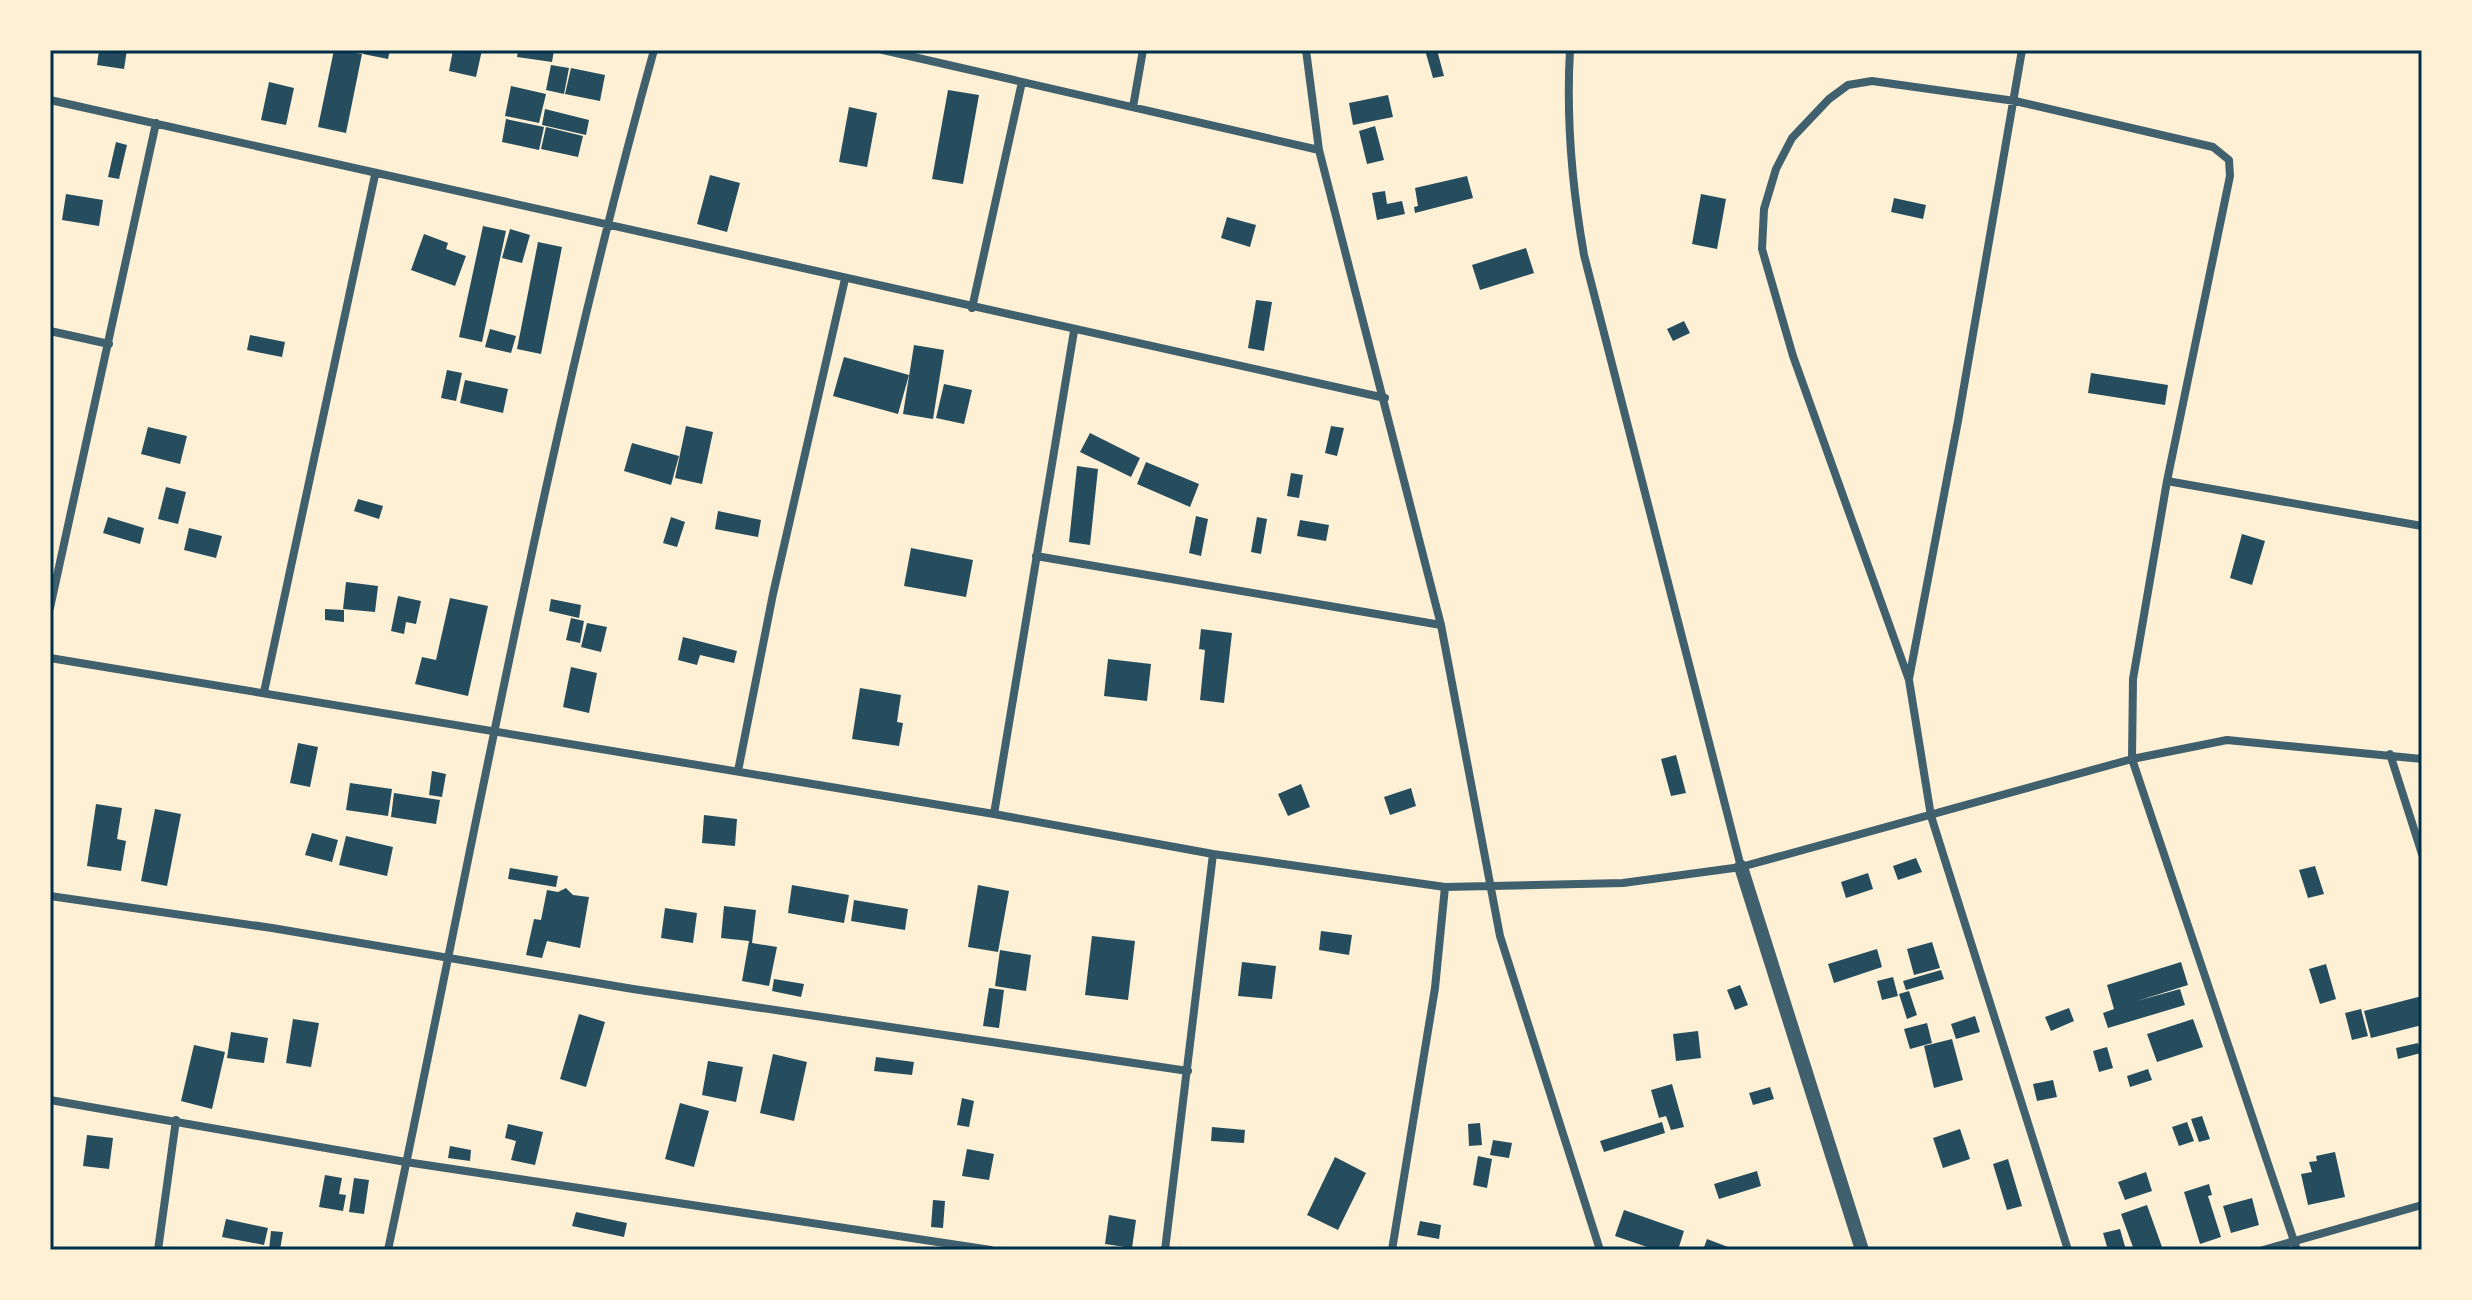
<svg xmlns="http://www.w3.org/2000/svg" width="2472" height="1300" font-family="'PT Serif',serif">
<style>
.building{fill:#264d5e}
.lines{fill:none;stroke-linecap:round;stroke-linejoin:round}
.minor{stroke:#3f606c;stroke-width:8}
.tertiary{stroke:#3f606c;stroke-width:14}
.neatline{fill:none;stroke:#003049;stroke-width:3}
</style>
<rect width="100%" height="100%" fill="#fdf0d5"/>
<path class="building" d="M 99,50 L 127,50 L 124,69 L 97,65 Z
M 334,50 L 362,54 L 346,133 L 318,127 Z
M 364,50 L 390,50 L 388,59 L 363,54 Z
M 453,50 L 482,50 L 476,77 L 449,71 Z
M 518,50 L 554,50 L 552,62 L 517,57 Z
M 1425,50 L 1437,50 L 1444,76 L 1433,78 Z
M 551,65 L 569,68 L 564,94 L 546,90 Z
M 571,68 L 605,75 L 600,101 L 565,94 Z
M 269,82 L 294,88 L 286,125 L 261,120 Z
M 511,86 L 546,94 L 539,123 L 505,116 Z
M 948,90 L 979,95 L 963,184 L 932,179 Z
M 1388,95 L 1393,117 L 1353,125 L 1349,103 Z
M 849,107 L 877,113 L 867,167 L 839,162 Z
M 545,109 L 589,120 L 586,135 L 542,125 Z
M 506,119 L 544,127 L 539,150 L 502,142 Z
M 1375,126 L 1384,160 L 1367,164 L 1359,131 Z
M 546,127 L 583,136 L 578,157 L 541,149 Z
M 116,142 L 127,145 L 119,179 L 108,177 Z
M 710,175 L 740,183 L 727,232 L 697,224 Z
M 1467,176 L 1473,198 L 1415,213 L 1414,207 L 1418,206 L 1415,188 Z
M 1385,191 L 1387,204 L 1402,201 L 1405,214 L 1377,220 L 1372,193 Z
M 66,194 L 103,200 L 99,226 L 62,220 Z
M 1701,194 L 1726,199 L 1717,249 L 1692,244 Z
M 1894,198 L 1926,205 L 1923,219 L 1891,212 Z
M 1227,217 L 1256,225 L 1250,247 L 1221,238 Z
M 483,226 L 506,231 L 482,342 L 459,337 Z
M 510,229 L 530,235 L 522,263 L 502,258 Z
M 424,234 L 448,243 L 446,249 L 466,256 L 455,286 L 411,270 Z
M 538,242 L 562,247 L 541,354 L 517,349 Z
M 1526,248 L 1534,273 L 1480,290 L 1472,265 Z
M 1256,300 L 1272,302 L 1264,351 L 1248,348 Z
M 1684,321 L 1690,333 L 1673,341 L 1667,329 Z
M 490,329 L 516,336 L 511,353 L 485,347 Z
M 250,335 L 285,342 L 282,357 L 247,350 Z
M 914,345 L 944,350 L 933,419 L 903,414 Z
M 844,357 L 909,375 L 898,414 L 833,396 Z
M 447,370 L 462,373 L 456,401 L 441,398 Z
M 2091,373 L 2168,385 L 2165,405 L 2088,393 Z
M 465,380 L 508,389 L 503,413 L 460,403 Z
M 944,384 L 972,390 L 964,424 L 936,418 Z
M 686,426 L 713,432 L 702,484 L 675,478 Z
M 1331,426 L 1344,428 L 1337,456 L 1325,453 Z
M 148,427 L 187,436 L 180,464 L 141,454 Z
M 1090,433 L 1140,458 L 1131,477 L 1080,452 Z
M 632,443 L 679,456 L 671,485 L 624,471 Z
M 1146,462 L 1199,484 L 1190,507 L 1137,484 Z
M 1077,466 L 1098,469 L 1090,545 L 1069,542 Z
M 1291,473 L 1303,475 L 1299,498 L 1287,496 Z
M 166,487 L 186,492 L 178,524 L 158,519 Z
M 358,499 L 383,506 L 379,519 L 354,511 Z
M 718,511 L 761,520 L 758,537 L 715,529 Z
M 1196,516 L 1208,519 L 1201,556 L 1189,553 Z
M 108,517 L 144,528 L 140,544 L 103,533 Z
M 671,517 L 685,522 L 677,547 L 663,543 Z
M 1257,517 L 1267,519 L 1261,554 L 1251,552 Z
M 1300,520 L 1329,525 L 1326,541 L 1297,536 Z
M 189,528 L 222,536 L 216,558 L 184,550 Z
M 2242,534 L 2265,541 L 2252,585 L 2230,578 Z
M 911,548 L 973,560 L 966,597 L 904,586 Z
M 346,582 L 378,586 L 375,612 L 343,609 Z
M 398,596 L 421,601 L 416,624 L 406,622 L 404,634 L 391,631 Z
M 450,598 L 488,606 L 468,696 L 415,684 L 422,657 L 436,660 Z
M 551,599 L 581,605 L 579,618 L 549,611 Z
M 325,609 L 344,610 L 344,622 L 325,620 Z
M 571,618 L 584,621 L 580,643 L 566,640 Z
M 587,623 L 607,627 L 601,652 L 581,647 Z
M 1201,629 L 1232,633 L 1224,703 L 1200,700 L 1205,650 L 1199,649 Z
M 683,637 L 737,651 L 734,663 L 700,655 L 697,665 L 678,660 Z
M 1108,659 L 1151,664 L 1147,701 L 1104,696 Z
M 571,667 L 597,673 L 589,713 L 563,707 Z
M 860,688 L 901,695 L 897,722 L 903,723 L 899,746 L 852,739 Z
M 298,743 L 318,747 L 310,787 L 290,783 Z
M 1676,755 L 1686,793 L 1671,796 L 1661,759 Z
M 432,771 L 446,774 L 442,797 L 429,795 Z
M 350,783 L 392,789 L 388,816 L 346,810 Z
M 1301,784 L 1310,807 L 1288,816 L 1278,794 Z
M 1411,788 L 1416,806 L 1390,815 L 1384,797 Z
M 394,793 L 440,800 L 436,824 L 391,817 Z
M 96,804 L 122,808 L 117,839 L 126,841 L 121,871 L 87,866 Z
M 155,809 L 181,814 L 167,886 L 141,881 Z
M 704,815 L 737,819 L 735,846 L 702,843 Z
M 312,833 L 338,840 L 332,862 L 305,855 Z
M 346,836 L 393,847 L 387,876 L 339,865 Z
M 1916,858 L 1922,872 L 1898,880 L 1893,866 Z
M 2315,866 L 2324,894 L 2308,898 L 2299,870 Z
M 510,868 L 558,876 L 556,887 L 508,879 Z
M 1868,873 L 1873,889 L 1846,898 L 1841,882 Z
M 792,885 L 849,895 L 844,923 L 788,913 Z
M 978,885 L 1009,891 L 998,952 L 968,947 Z
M 566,888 L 573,895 L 589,897 L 580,948 L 547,941 L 542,958 L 526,955 L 534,919 L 541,920 L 547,890 L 558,892 Z
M 854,900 L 908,909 L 905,930 L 851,921 Z
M 724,906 L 756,910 L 752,943 L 777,947 L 769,986 L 742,981 L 749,941 L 721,938 Z
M 665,908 L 697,913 L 693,943 L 661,938 Z
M 1321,931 L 1352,935 L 1349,955 L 1319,950 Z
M 1092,936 L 1135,941 L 1128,1000 L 1085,995 Z
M 1932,942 L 1940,968 L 1914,975 L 1907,949 Z
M 1877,949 L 1882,967 L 1834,983 L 1828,964 Z
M 1000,950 L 1031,955 L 1026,991 L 995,986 Z
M 1242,962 L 1276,966 L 1272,999 L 1238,996 Z
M 2181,962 L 2188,985 L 2137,1001 L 2180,989 L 2185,1005 L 2108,1028 L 2103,1013 L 2114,1009 L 2107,985 Z
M 2326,964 L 2336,999 L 2320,1004 L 2309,969 Z
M 1941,970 L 1944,979 L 1906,990 L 1903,981 Z
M 1893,977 L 1898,996 L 1882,1000 L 1877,981 Z
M 774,979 L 804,984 L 801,997 L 772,991 Z
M 1740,985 L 1748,1005 L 1735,1010 L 1727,990 Z
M 989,988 L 1004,990 L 999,1028 L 983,1026 Z
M 1909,991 L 1917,1015 L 1907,1019 L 1899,994 Z
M 2422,996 L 2422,1025 L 2371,1038 L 2364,1011 Z
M 2069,1008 L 2074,1021 L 2051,1031 L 2045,1017 Z
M 2361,1009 L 2368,1036 L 2352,1040 L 2345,1013 Z
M 579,1014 L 605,1022 L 586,1087 L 560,1079 Z
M 1975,1016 L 1980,1032 L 1956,1039 L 1951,1024 Z
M 293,1019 L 319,1023 L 311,1067 L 286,1063 Z
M 2193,1019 L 2203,1047 L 2157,1062 L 2147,1034 Z
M 1927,1023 L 1932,1043 L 1910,1049 L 1904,1029 Z
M 1698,1031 L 1701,1058 L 1676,1061 L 1673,1034 Z
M 231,1032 L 268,1038 L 264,1063 L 227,1058 Z
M 1952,1039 L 1963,1080 L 1934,1088 L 1924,1046 Z
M 2418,1043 L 2421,1053 L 2398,1059 L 2396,1048 Z
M 194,1045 L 225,1052 L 212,1109 L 181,1101 Z
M 2107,1047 L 2113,1068 L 2099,1072 L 2093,1051 Z
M 773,1054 L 807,1062 L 794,1121 L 760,1113 Z
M 876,1057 L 914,1062 L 912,1075 L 874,1071 Z
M 708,1061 L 743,1067 L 736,1102 L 702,1095 Z
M 2148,1069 L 2152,1080 L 2130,1087 L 2127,1076 Z
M 2053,1080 L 2057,1097 L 2037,1101 L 2033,1084 Z
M 1672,1084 L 1684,1127 L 1671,1130 L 1666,1116 L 1659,1118 L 1651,1090 Z
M 1770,1087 L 1774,1099 L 1753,1105 L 1749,1093 Z
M 962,1098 L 974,1101 L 969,1127 L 957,1125 Z
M 680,1103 L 709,1111 L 694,1167 L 665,1159 Z
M 2202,1116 L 2210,1139 L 2199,1142 L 2191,1119 Z
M 1662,1122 L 1665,1133 L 1604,1152 L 1600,1141 Z
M 2187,1122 L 2194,1141 L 2179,1146 L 2172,1127 Z
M 1480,1123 L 1482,1145 L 1469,1146 L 1468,1124 Z
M 508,1124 L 543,1132 L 535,1165 L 511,1160 L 516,1141 L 505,1138 Z
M 1212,1127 L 1245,1130 L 1244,1143 L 1211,1141 Z
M 1960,1129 L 1970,1159 L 1943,1168 L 1933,1138 Z
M 87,1135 L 113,1138 L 109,1169 L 83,1166 Z
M 1493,1140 L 1512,1143 L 1509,1158 L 1490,1155 Z
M 450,1146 L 471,1150 L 470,1161 L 448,1158 Z
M 967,1149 L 994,1154 L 989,1180 L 962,1176 Z
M 2335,1152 L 2345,1197 L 2308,1205 L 2301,1174 L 2312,1172 L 2309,1162 L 2317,1161 L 2316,1156 Z
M 1478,1156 L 1492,1159 L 1487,1188 L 1473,1185 Z
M 1335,1157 L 1366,1173 L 1338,1230 L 1307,1215 Z
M 2008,1159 L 2022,1206 L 2007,1210 L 1993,1164 Z
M 1757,1171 L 1761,1186 L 1719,1199 L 1714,1184 Z
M 2146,1172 L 2152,1191 L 2125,1200 L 2118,1182 Z
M 325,1175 L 342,1178 L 339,1194 L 346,1195 L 343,1211 L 319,1207 Z
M 354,1178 L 369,1180 L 364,1214 L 349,1212 Z
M 2209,1184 L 2212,1195 L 2208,1196 L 2221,1237 L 2200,1244 L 2184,1192 Z
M 2252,1198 L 2259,1225 L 2231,1233 L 2223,1206 Z
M 933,1200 L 945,1201 L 943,1228 L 931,1227 Z
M 2147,1205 L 2162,1247 L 2134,1250 L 2121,1214 Z
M 1624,1210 L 1684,1231 L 1678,1250 L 1656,1250 L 1615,1236 Z
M 576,1212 L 627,1223 L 624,1237 L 572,1226 Z
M 1109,1215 L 1136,1220 L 1132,1248 L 1105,1244 Z
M 226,1219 L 268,1228 L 264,1245 L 222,1237 Z
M 1420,1221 L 1441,1225 L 1439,1239 L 1417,1235 Z
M 2120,1229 L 2126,1250 L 2108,1250 L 2103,1233 Z
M 271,1231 L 283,1232 L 280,1250 L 269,1250 Z
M 1707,1239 L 1736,1250 L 1703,1250 Z"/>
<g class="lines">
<path class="minor" d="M 883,50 L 1319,150
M 1306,50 L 1319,150 L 1441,625 L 1500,936 L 1600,1250
M 1570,50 C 1566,119 1572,187 1584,255 L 1741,867
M 50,100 L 1385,398
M 1133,107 L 1143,50
M 972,308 L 1022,82
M 50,331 L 109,344
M 2167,481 L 2422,526
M 1036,556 L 1441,625
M 50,608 L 156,123
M 50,658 L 994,814 L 1213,854 L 1445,887 L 1623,883 L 1741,867 L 2132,759 L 2227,740 L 2422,759
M 1909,679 L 1958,421 L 2022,50
M 264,692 L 375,175
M 2390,754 L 2422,854
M 738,771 L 773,594 L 845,279
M 994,814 L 1074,331
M 50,896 L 272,928 L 633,989 L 1188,1071
M 50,1100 L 406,1162 L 991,1250
M 158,1250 L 176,1120
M 388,1250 C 473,849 544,445 654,50
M 1165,1250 L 1213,854
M 1392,1250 L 1435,988 L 1445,887
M 2068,1250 L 1931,816 L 1909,680 L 1793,356 L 1762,249 L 1764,209 L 1776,169 L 1792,138 L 1829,99 L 1848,85 L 1872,81 L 2015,101 L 2213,147 L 2229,160 L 2230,176 L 2167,481 L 2133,679 L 2132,759 L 2297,1250
M 2263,1250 L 2422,1205"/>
<path class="tertiary" d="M 1741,867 L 1862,1250"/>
</g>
<rect width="2472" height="1300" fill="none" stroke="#fdf0d5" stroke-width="104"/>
<rect x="52" y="52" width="2368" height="1196" class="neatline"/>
</svg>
